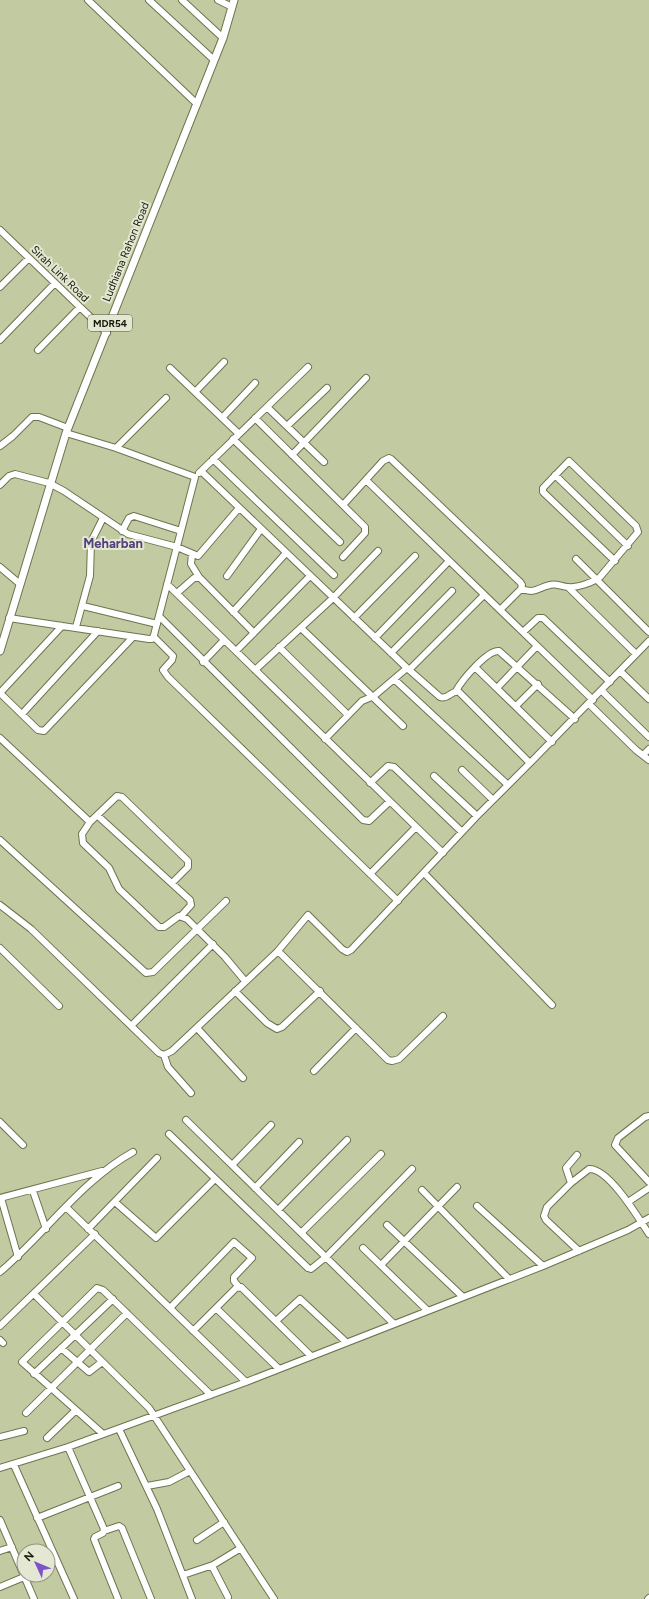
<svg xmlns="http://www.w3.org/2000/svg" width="649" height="1599" font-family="Figtree,sans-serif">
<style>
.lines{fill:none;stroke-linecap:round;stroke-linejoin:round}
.minor-casing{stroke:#6d744f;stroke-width:8}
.major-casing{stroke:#6d744f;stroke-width:9}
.minor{stroke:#fff;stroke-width:6}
.major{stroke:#fff;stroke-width:7}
.labels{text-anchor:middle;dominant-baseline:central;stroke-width:4;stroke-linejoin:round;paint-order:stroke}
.shield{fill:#e4e8d3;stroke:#545746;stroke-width:1}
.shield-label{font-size:10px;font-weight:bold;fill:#161909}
.street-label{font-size:11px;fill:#161909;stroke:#e4e8d3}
.quarter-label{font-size:13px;font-weight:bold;fill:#533f7c;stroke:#e4e8d3}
</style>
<rect width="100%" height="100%" fill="#c2caa1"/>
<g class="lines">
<g class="minor-casing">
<path id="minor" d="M 88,0 L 197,104
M 149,0 L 214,60
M 182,0 L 223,38
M 218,0 L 232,7
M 0,230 L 107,333
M 0,287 L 29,258
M 0,340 L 55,283
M 38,350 L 80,307
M 170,368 L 239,434
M 195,392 L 224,362
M 267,407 L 324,462
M 222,418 L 255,383
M 255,418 L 365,527 L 365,533 L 343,557
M 287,426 L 327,388
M 233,439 L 340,542
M 0,446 L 13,436 L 32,417 L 39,417 L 68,428
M 116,448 L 166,398
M 292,455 L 366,378
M 213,459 L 334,575
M 201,471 L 407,668 L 440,697 C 448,700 451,690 459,692 L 530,763 L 477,816 L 351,950 L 347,952 L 342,949 L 308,915 L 277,952
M 199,473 L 308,367
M 555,475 L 628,546
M 366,480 L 593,700
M 0,485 L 9,476 L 15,474 L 49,483 L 64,491 L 128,534 L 177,547 L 198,556 L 239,508
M 343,505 L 383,461 L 389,458 L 391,459 L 520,582 L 522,585 L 521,589 L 500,610
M 122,531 L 129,518 L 134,516 L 181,531
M 192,554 L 191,564 L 199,577
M 576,559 L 649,632
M 0,567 L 20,584
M 227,576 L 261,529
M 167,584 L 443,853
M 569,588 L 636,654
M 521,589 C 537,594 536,588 550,585 C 556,583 562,587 568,587 C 577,588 594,582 600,577 L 638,532 L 636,526 L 569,461 L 543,488 L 543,492 L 615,561
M 177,593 L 194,578 L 200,578 L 254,633
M 83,606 L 157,624
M 233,612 L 286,553
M 159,616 L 363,820 L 369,821 L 389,802
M 9,618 L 149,639 L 152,639 L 154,635 L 195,477 L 116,448 L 66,433
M 354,618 L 415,556
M 76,627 L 90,576 L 91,542 L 103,518
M 301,628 L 403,726
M 523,632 L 538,618 L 543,618 L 610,682
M 154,637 L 173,656 L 172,660 L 163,670 L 168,677 L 398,901
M 375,638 L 449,561
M 279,647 L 348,715
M 236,651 L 310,576
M 391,653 L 452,591
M 203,662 L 224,640
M 476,668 L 552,742
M 255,670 L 333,598 L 378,551
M 409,670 L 484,595
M 620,671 L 649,699
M 394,679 L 508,785
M 497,688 L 537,646
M 456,691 C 462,680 487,650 499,651 L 575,719
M 602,691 L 649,737
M 0,693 L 38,730 L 44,731 L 133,637
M 0,693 L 62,626
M 589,704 L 636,750 L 649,760
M 516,706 L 538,684
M 22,714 L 98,631
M 0,738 L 90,822 L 117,796 L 122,797 L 188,861 L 188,867 L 172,883
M 325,739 L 362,701 L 374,696 L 407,668
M 643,755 L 649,749
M 530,763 L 649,641
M 462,770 L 493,800
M 434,776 L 477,816
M 370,783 L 388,766 L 394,767 L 462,832
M 98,816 L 190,900 L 191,905 L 181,916
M 90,822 L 82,834 L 83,843 L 109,868 L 119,889 L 159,927 L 164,927 L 179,916 L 187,919 L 225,957 L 245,981
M 0,840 L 146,973 L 153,972 L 226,901
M 424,873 L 552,1005
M 370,874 L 415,828
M 0,905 L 31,929 L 159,1053 L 164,1055 L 172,1051 L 277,952 L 281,954 L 388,1060 L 392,1061 L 399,1059 L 443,1016
M 0,948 L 59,1006
M 235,991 L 267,1023 L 277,1029 L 282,1027 L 320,991
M 131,1026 L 213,944
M 197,1028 L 243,1078
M 164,1055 L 168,1067 L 191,1093
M 314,1071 L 356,1028
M 649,1116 L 645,1117 L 618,1138 L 615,1145 L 649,1182
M 186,1120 L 394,1324
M 0,1122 L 23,1145
M 169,1134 L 308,1268 L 311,1269 L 326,1257 L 412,1169
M 577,1155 L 566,1168 L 571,1183 L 547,1207 L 544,1216 L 546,1220 L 579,1251
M 232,1165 L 271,1125
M 571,1183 L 589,1169 C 609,1168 639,1219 649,1234
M 255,1188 L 299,1142
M 422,1190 L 509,1279
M 33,1191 L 46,1229
M 0,1198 L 102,1171
M 1,1198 L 18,1257
M 115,1202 L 156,1238 L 215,1179
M 628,1202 L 649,1188
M 477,1206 L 543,1266
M 67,1208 L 246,1382
M 278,1210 L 347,1140
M 387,1225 L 463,1297
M 88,1229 L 157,1158
M 301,1233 L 381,1154
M 363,1248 L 427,1310
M 381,1265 L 457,1187
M 0,1272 C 44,1235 82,1180 133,1152
M 34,1294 L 149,1408 L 274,1599
M 170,1308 L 234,1242 L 252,1258 L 234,1277 L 234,1281 L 239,1287
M 216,1308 L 279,1369
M 276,1321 L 300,1299 L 346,1342
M 0,1326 L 95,1234
M 193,1331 L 236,1288 L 241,1287 L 311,1356
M 0,1340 L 3,1343
M 61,1348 L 89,1372 L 102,1362
M 34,1374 L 113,1299
M 26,1413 L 127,1313
M 119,1429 L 157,1509 L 192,1599
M 103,1434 L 22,1362 L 97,1288 L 103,1290 L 211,1395
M 0,1437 L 24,1431
M 47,1438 L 76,1410
M 68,1447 L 104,1529 L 103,1533 L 95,1537 L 94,1539 L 118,1599
M 14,1465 L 74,1599
M 0,1468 L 68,1447 L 246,1382 L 543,1266 L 628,1230 L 649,1218
M 147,1486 L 169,1482 L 190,1471
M 37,1518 L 118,1486
M 0,1520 L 34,1599
M 104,1531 L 119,1526 L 122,1528 L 151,1599
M 197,1540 L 224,1522
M 0,1551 L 12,1547
M 212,1566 L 228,1597
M 183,1575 L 213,1565 L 241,1548
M 0,1587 L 24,1577
M 648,1599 L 649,1598"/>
</g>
<g class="major-casing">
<path id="major" d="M 0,651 L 66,433 L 223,38 L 234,0"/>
</g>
<use href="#minor" class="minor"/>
<use href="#major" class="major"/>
</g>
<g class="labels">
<rect class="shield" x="88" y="315" width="44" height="16" rx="3"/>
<g class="shield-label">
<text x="110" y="323">MDR54</text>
</g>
<g class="street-label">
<text transform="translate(126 252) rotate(-68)">Ludhiana Rahon Road</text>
<text transform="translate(60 274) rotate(44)">Sirah Link Road</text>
</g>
<g class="quarter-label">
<text x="113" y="543">Meharban</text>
</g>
</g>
<g transform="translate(36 1563) rotate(314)"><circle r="19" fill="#e4e8d3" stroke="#929582"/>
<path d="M0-3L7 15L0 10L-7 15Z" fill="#7e52cb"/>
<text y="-6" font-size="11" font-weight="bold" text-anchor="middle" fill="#161909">N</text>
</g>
</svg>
